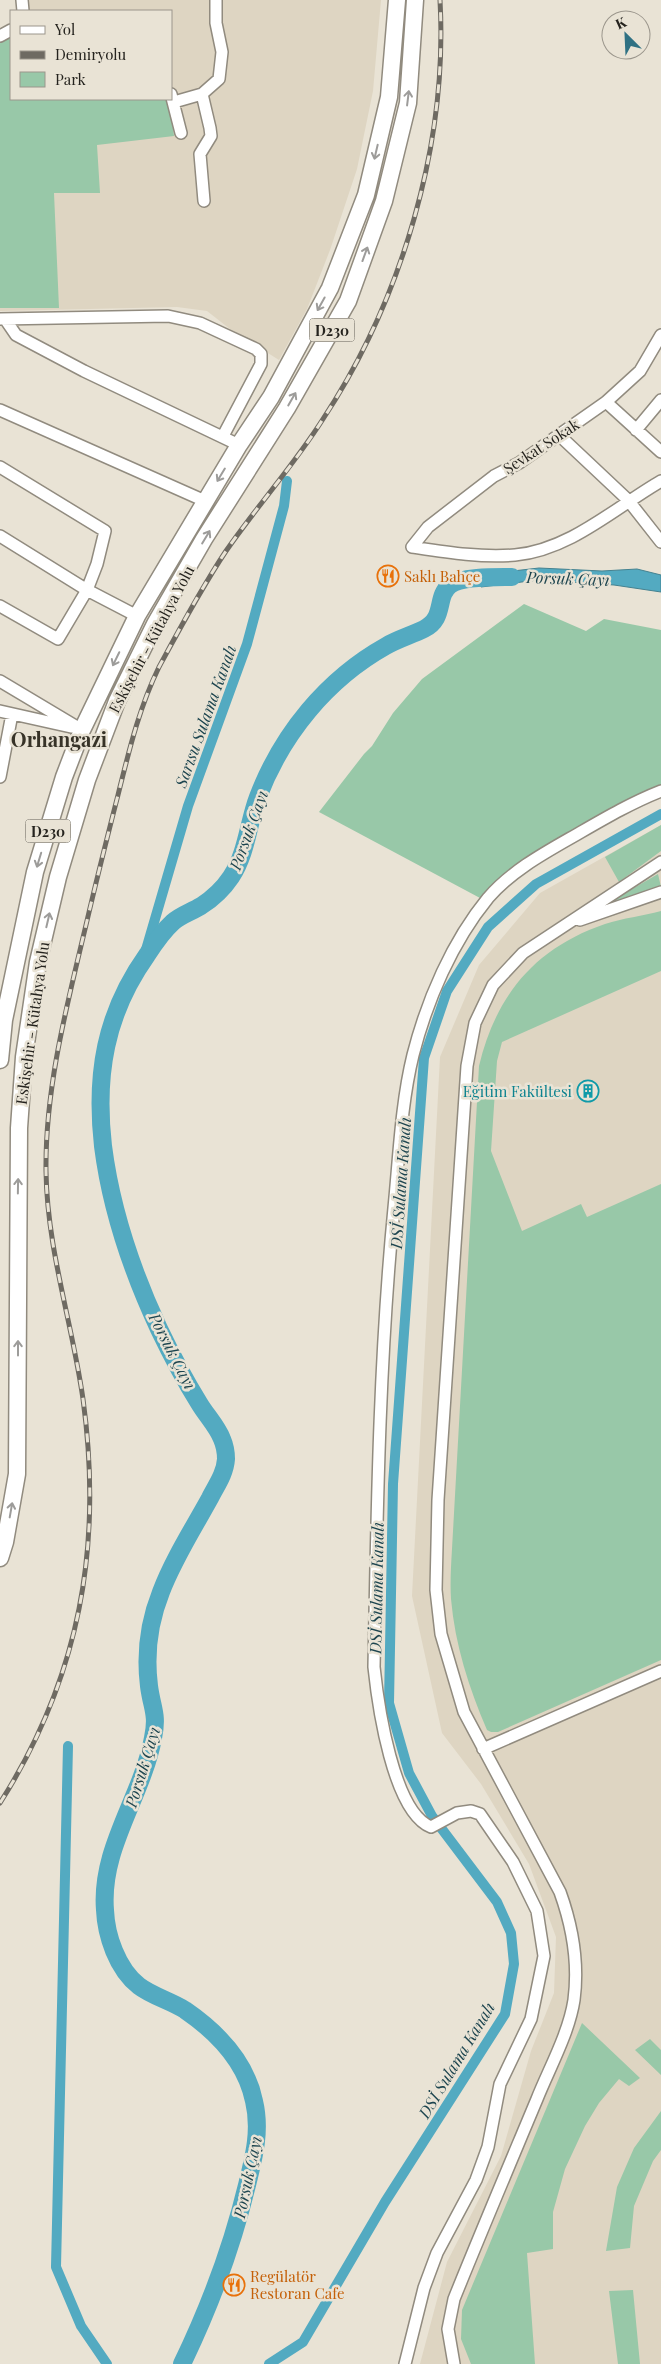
<svg xmlns="http://www.w3.org/2000/svg" width="661" height="2364" font-family="'Playfair Display',serif">
<style>
.built{fill:#ded5c2}
.green{fill:#98c8a8}
.water{fill:#53aac1;stroke:#458290}
.lines{fill:none;stroke-linecap:round;stroke-linejoin:round}
.canal{stroke:#53aac1;stroke-width:10}
.river{stroke:#53aac1;stroke-width:18}
.minor-casing{stroke:#918b7f;stroke-width:14}
.highway-casing{stroke:#918b7f;stroke-width:19}
.minor{stroke:#fff;stroke-width:11}
.highway{stroke:#fff;stroke-width:16}
.rail-casing{stroke:#6e6a62;stroke-width:5}
.rail{stroke:#e9e3d5;stroke-width:3;stroke-dasharray:9;stroke-linecap:butt}
.oneway{stroke:#9d9c9a}
.labels{text-anchor:middle;dominant-baseline:central;stroke-width:5;stroke-linejoin:round;paint-order:stroke}
.shield{fill:#e9e3d5;stroke:#605d55;stroke-width:1}
.shield-label{font-size:14px;font-weight:bold;fill:#25231e}
.street-label{font-size:15px;fill:#25231e;stroke:#e9e3d5}
.food-label{font-size:15px;fill:#c56008;stroke:#e9e3d5;text-anchor:start}
.culture-label{font-size:15px;fill:#0d838f;stroke:#e9e3d5;text-anchor:end}
.water-label{font-size:16px;font-style:italic;fill:#1d454f;stroke:#e9e3d5}
.district-label{font-size:20px;font-weight:bold;fill:#373328;stroke:#e9e3d5}
</style>
<rect width="100%" height="100%" fill="#e9e3d5"/>
<path class="built" d="M 27,0 L 381,0 L 373,91 L 357,169 L 330,250 L 307,309 L 279,360 L 230,329 L 207,311 L 177,307 L 0,311 L 0,41 L 11,37 L 11,99 L 171,99 L 171,11 L 27,11 Z
M 661,825 L 661,2364 L 420,2364 L 447,2262 L 501,2156 L 531,2051 L 554,1993 L 556,1937 L 529,1864 L 481,1784 L 442,1733 L 412,1596 L 440,1057 L 479,965 L 540,893 Z"/>
<path class="green" d="M 11,37 L 11,99 L 169,99 L 174,136 L 97,145 L 100,193 L 54,193 L 59,308 L 0,308 L 0,41 Z
M 524,604 L 586,631 L 604,619 L 661,630 L 661,786 L 500,880 L 480,898 L 319,812 L 364,754 L 372,746 L 393,713 L 422,679 Z
M 661,825 L 661,851 L 619,882 L 605,857 Z
M 658,874 L 661,887 L 601,907 Z
M 661,911 L 661,971 L 502,1042 L 497,1061 L 491,1151 L 522,1231 L 581,1204 L 587,1217 L 661,1184 L 661,1660 L 498,1732 L 491,1732 L 487,1730 C 469,1688 455,1645 451,1599 C 450,1583 451,1566 452,1549 L 479,1066 C 496,995 535,948 605,924 C 623,918 643,916 661,911 Z
M 582,2023 L 640,2078 L 629,2086 L 619,2079 L 599,2103 L 585,2126 L 565,2169 L 553,2212 L 553,2249 L 527,2253 L 535,2364 L 471,2364 L 461,2339 L 462,2310 Z
M 650,2039 L 661,2050 L 661,2075 L 635,2050 Z
M 661,2111 L 661,2150 L 653,2161 L 634,2206 L 630,2248 L 606,2251 L 617,2187 L 634,2148 Z
M 633,2290 L 640,2364 L 618,2364 L 609,2291 Z"/>
<path class="water" d="M 539,568 L 602,571 L 637,569 L 661,575 L 661,592 L 614,585 L 538,580 L 481,587 L 479,582 L 504,572 Z"/>
<g class="lines">
<path class="canal" d="M 143,960 L 188,806 L 247,644 L 284,506 L 287,481
M 68,1746 L 56,2267 L 81,2326 L 107,2364
M 269,2364 L 303,2342 L 385,2202 L 505,2014 L 514,1964 L 511,1933 L 497,1902 L 432,1816 L 409,1773 L 389,1703 L 393,1484 L 424,1058 L 447,991 L 488,927 L 536,884 L 661,814"/>
<path class="river" d="M 182,2364 C 210,2306 232,2247 247,2185 C 254,2157 261,2130 254,2101 C 246,2062 217,2032 185,2010 C 171,2001 152,1996 139,1986 C 117,1969 106,1935 105,1910 C 100,1848 142,1797 153,1738 C 158,1714 152,1709 149,1686 C 145,1654 149,1622 161,1592 C 173,1560 193,1529 210,1498 C 216,1486 225,1474 226,1459 C 226,1451 225,1446 222,1439 C 217,1426 206,1415 199,1403 C 184,1379 171,1354 159,1329 C 132,1271 111,1209 103,1146 C 95,1075 105,1014 147,955 C 154,944 163,931 173,922 C 181,915 191,912 201,906 C 212,899 223,889 231,877 C 247,853 248,823 258,797 C 282,734 327,679 386,646 C 398,639 412,635 424,629 C 446,618 435,597 450,585 C 462,576 497,577 512,577"/>
<g class="minor-casing">
<path id="minor" d="M 22,0 L 23,11
M 0,36 L 11,30
M 171,94 L 181,133
M 174,102 L 202,94
M 204,201 L 200,154 L 211,136 L 210,128 L 202,94 L 219,79 L 222,52 L 216,23 L 216,0
M 0,319 L 168,316 L 200,323 L 256,349 L 261,354 L 261,364 L 223,436
M 5,319 L 16,335 L 84,371 L 239,445
M 661,335 L 640,371 L 606,402 L 519,463 L 494,476 L 428,527 L 412,547 C 445,552 481,558 515,555 C 570,550 616,507 661,481
M 606,402 L 661,452
M 0,410 L 205,501
M 636,430 L 661,400
M 560,436 L 628,500 L 661,542
M 0,467 L 105,531 L 97,564 L 87,590 L 137,616
M 0,536 L 87,590 L 58,639 L 0,606
M 0,681 L 82,730
M 0,711 L 71,727
M 0,777 L 12,714
M 580,920 L 661,892
M 483,1749 L 661,1671
M 405,2364 L 424,2288 L 437,2253 L 476,2180 L 488,2147 L 500,2084 L 531,2019 L 544,1956 L 537,1911 L 513,1862 L 480,1814 L 471,1811 L 457,1813 L 431,1827 C 393,1812 378,1705 374,1667 C 377,1514 379,1361 394,1208 C 399,1158 401,1104 413,1055 C 427,1000 452,942 488,898 C 513,869 548,851 581,832 C 607,817 633,802 661,791
M 454,2364 L 448,2329 L 454,2299 C 481,2232 509,2166 537,2099 C 549,2069 569,2033 574,2000 C 579,1962 573,1928 560,1892 L 464,1712 L 441,1634 L 436,1590 L 438,1500 L 467,1066 L 475,1023 L 493,985 L 523,953 L 661,862"/>
</g>
<g class="highway-casing">
<path id="highway" d="M 0,1060 L 4,1020 L 35,872 L 64,777 L 82,730 L 137,616 L 239,445 L 271,397 L 330,288 L 366,195 L 389,97 L 397,0
M 0,1558 L 5,1542 L 17,1474 L 19,1128 L 24,1057 L 38,962 L 58,877 L 87,780 L 117,701 L 155,624 L 204,539 L 287,408 L 348,301 L 384,201 L 408,103 L 415,0"/>
</g>
<use href="#minor" class="minor"/>
<use href="#highway" class="highway"/>
<g class="rail-casing">
<path id="rail" d="M 0,1803 C 80,1677 103,1546 83,1399 C 72,1322 47,1249 46,1171 C 45,1088 67,1005 86,925 C 96,882 107,838 118,795 C 129,751 139,708 159,667 C 180,628 202,587 226,551 C 257,506 294,465 323,419 C 402,299 448,144 440,0"/>
</g>
<use href="#rail" class="rail"/>
</g>
<defs><path id="oneway-shaft" d="M-6 0H5M1.5-3L5.5 0L1.5 3" fill="none" stroke-width="1.6" stroke-linecap="round" stroke-linejoin="round" transform="scale(1.25)"/></defs>
<g class="oneway">
<use href="#oneway-shaft" transform="translate(408 98) rotate(-83)"/>
<use href="#oneway-shaft" transform="translate(376 152) rotate(103)"/>
<use href="#oneway-shaft" transform="translate(365 254) rotate(-70)"/>
<use href="#oneway-shaft" transform="translate(321 304) rotate(119)"/>
<use href="#oneway-shaft" transform="translate(292 399) rotate(-60)"/>
<use href="#oneway-shaft" transform="translate(221 475) rotate(121)"/>
<use href="#oneway-shaft" transform="translate(206 537) rotate(-59)"/>
<use href="#oneway-shaft" transform="translate(116 659) rotate(116)"/>
<use href="#oneway-shaft" transform="translate(39 860) rotate(107)"/>
<use href="#oneway-shaft" transform="translate(48 920) rotate(-77)"/>
<use href="#oneway-shaft" transform="translate(18 1186) rotate(-89)"/>
<use href="#oneway-shaft" transform="translate(18 1348) rotate(-90)"/>
<use href="#oneway-shaft" transform="translate(11 1510) rotate(-80)"/>
</g>
<defs>
<g id="restaurant-ring" transform="scale(1.125)"><circle r="9.5" fill="#e9e3d5" stroke="#e8710a" stroke-width="1.5"/><path d="M-5-6h1v4h1v-4h1v4h1v-4h1v5L-1.5 .5V6h-2V.5L-5-1ZM5-6V6H3V1.5H1.5Q1.5-4 5-6Z" fill="#e8710a"/></g>
<g id="building-ring" transform="scale(1.125)"><circle r="9.5" fill="#e9e3d5" stroke="#0f9aa8" stroke-width="1.5"/><path d="M-4-6H4V6H1V3H-1V6H-4ZM-2.5-4.3h1.7v1.8h-1.7ZM.8-4.3h1.7v1.8H.8ZM-2.5-1h1.7V.8h-1.7ZM.8-1h1.7V.8H.8Z" fill="#0f9aa8"/></g>
</defs>
<g fill-rule="evenodd">
<use href="#restaurant-ring" x="388" y="576"/>
<use href="#building-ring" x="588" y="1091"/>
<use href="#restaurant-ring" x="234" y="2285"/>
</g>
<g class="labels">
<g class="shield">
<rect x="309.5" y="318.5" width="45" height="23" rx="4"/>
<rect x="25.5" y="819.5" width="45" height="23" rx="4"/>
</g>
<g class="shield-label">
<text x="332" y="330">D230</text>
<text x="48" y="831">D230</text>
</g>
<g class="street-label">
<text transform="translate(541 446) rotate(-33)">Şevkat Sokak</text>
<text transform="translate(151 639) rotate(-62)">Eskişehir - Kütahya Yolu</text>
<text transform="translate(32 1023) rotate(-82)">Eskişehir - Kütahya Yolu</text>
</g>
<g class="food-label">
<text x="404" y="576">Saklı Bahçe</text>
<text x="250" y="2276">Regülatör<tspan x="250" dy="17">Restoran Cafe</tspan></text>
</g>
<g class="culture-label">
<text x="572" y="1091">Eğitim Fakültesi</text>
</g>
<g class="water-label">
<text transform="translate(568 578) rotate(2)">Porsuk Çayı</text>
<text transform="translate(205 716) rotate(-70)">Sarısu Sulama Kanalı</text>
<text transform="translate(248 830) rotate(-70)">Porsuk Çayı</text>
<text transform="translate(400 1183) rotate(-86)">DSİ Sulama Kanalı</text>
<text transform="translate(173 1351) rotate(63)">Porsuk Çayı</text>
<text transform="translate(376 1588) rotate(-89)">DSİ Sulama Kanalı</text>
<text transform="translate(142 1767) rotate(-73)">Porsuk Çayı</text>
<text transform="translate(456 2060) rotate(-59)">DSİ Sulama Kanalı</text>
<text transform="translate(247 2177) rotate(-78)">Porsuk Çayı</text>
</g>
<g class="district-label">
<text x="59" y="738">Orhangazi</text>
</g>
</g>
<rect x="10" y="10" width="162" height="90" fill="#e9e3d5" stroke="#9b968c"/>
<rect x="20" y="26" width="25" height="8" fill="#ffffff" stroke="#9b968c"/>
<text x="55" y="35" font-size="15" fill="#25231e">Yol</text>
<rect x="20" y="51" width="25" height="8" fill="#6e6a62" stroke="#9b968c"/>
<text x="55" y="60" font-size="15" fill="#25231e">Demiryolu</text>
<rect x="20" y="72" width="25" height="15" fill="#98c8a8" stroke="#9b968c"/>
<text x="55" y="85" font-size="15" fill="#25231e">Park</text>
<g transform="translate(626 35) rotate(336)"><circle r="24" fill="#e9e3d5" stroke="#9b968c"/>
<path d="M0-4L9 19L0 12L-9 19Z" fill="#2f7183"/>
<text y="-8" font-size="14" font-weight="bold" text-anchor="middle" fill="#25231e">K</text>
</g>
</svg>
